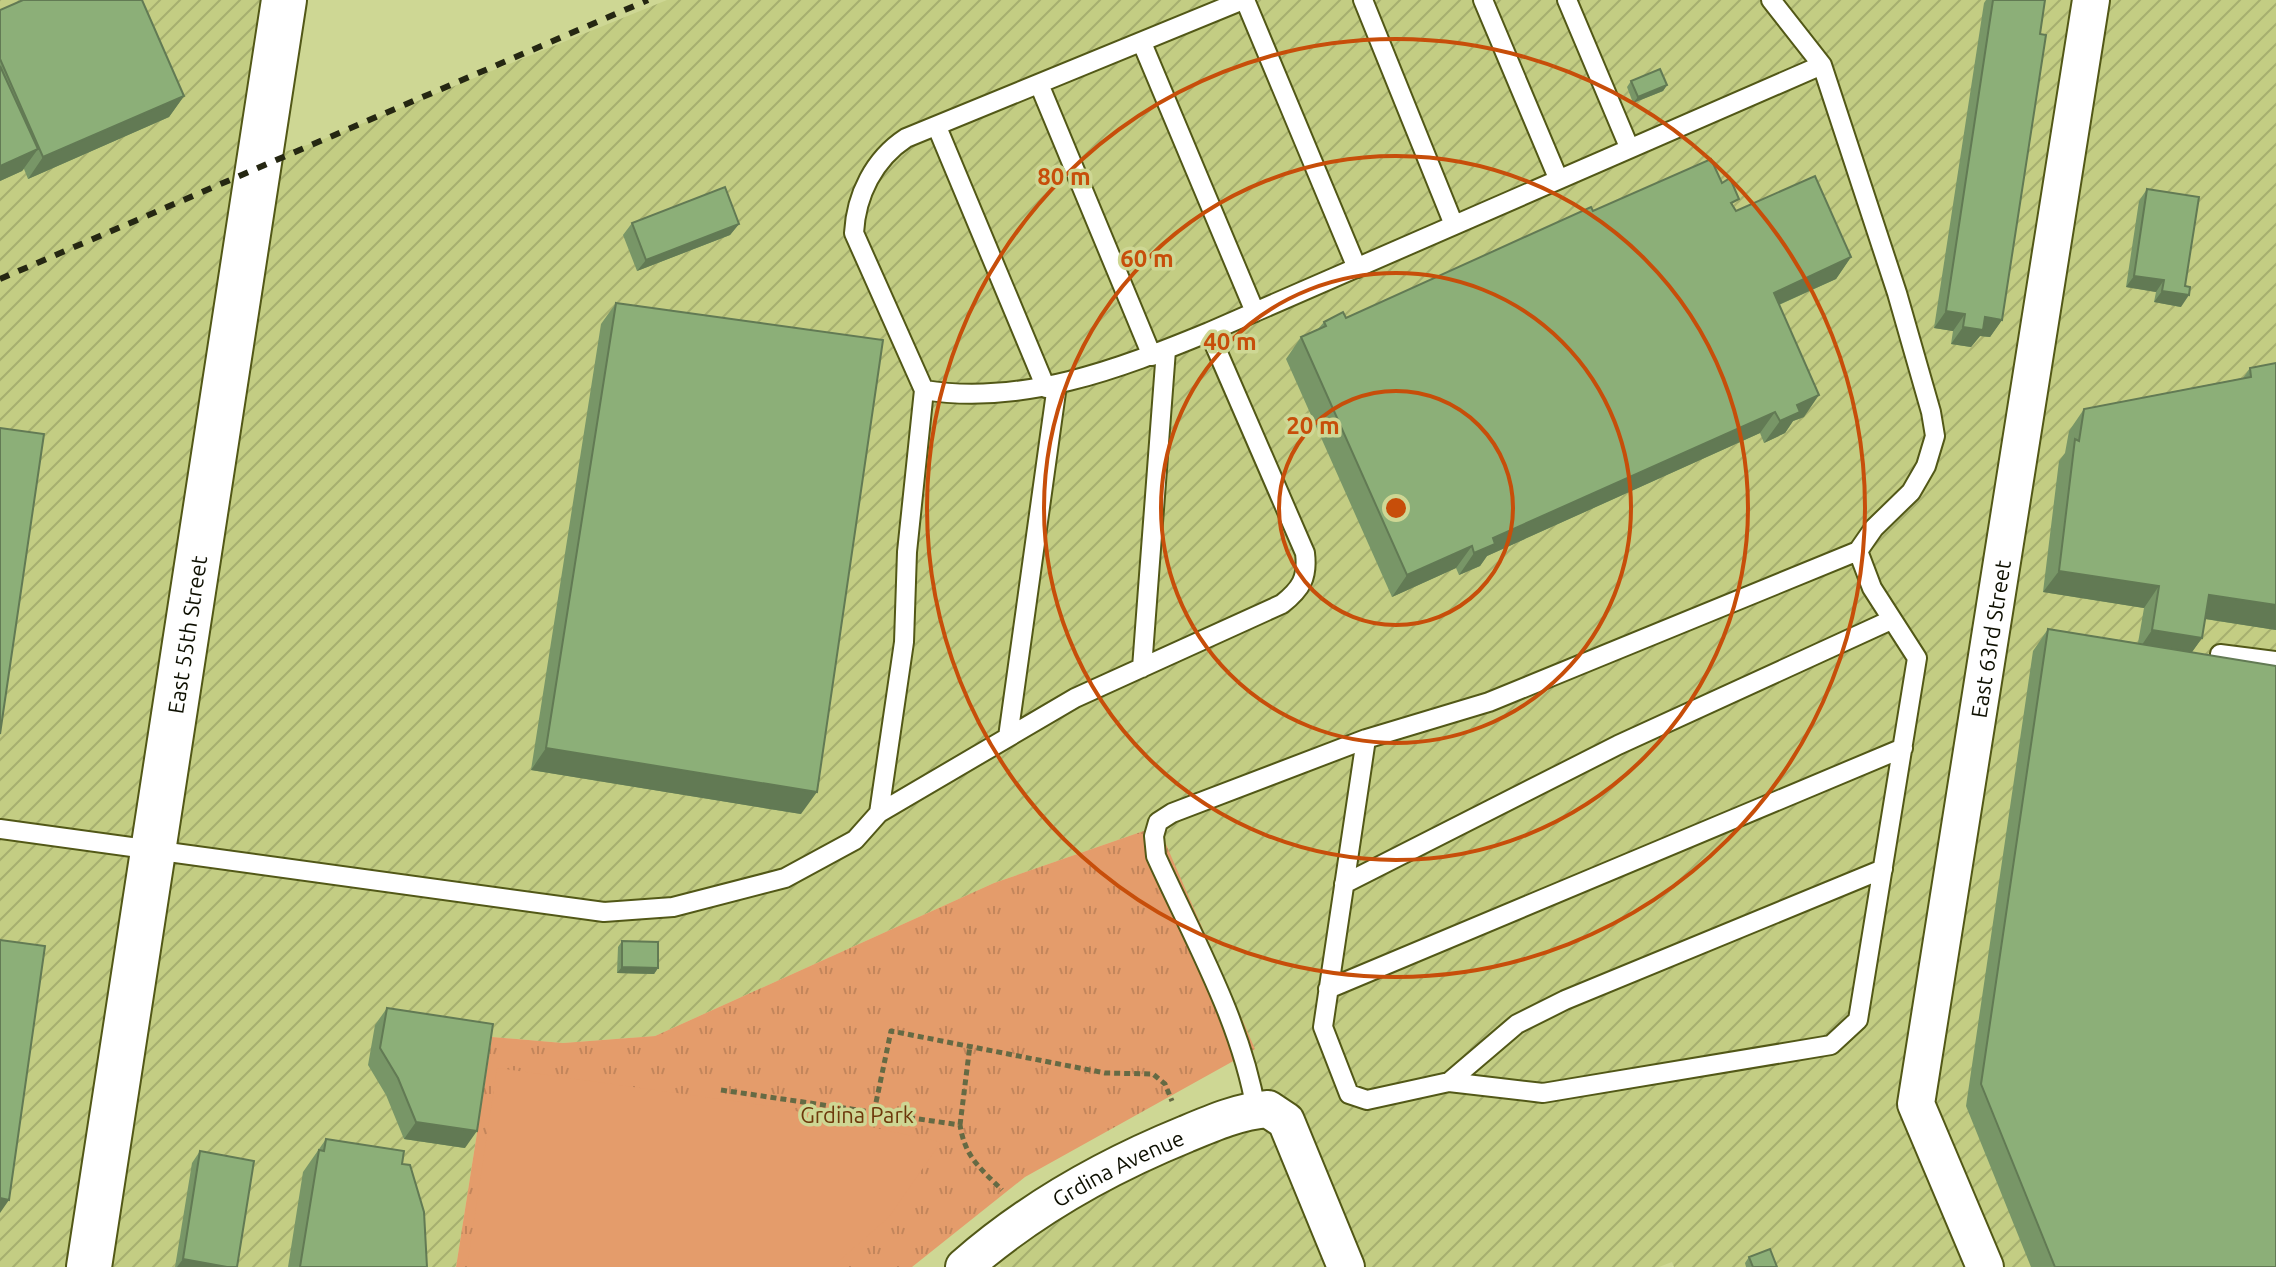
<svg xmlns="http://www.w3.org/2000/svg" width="2276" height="1267" font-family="Ubuntu,sans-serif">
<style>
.industrial{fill:url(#industrial-furrows)}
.park{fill:url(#park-tufts)}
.pitch{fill:#e49c6b}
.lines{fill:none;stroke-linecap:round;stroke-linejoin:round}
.service-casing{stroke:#525817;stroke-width:22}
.minor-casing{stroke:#525817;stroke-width:40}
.primary-casing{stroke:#525817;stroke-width:48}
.path{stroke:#656a44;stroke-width:5;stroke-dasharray:6 4;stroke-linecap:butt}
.service{stroke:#fff;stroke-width:18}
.minor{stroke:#fff;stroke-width:36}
.primary{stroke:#fff;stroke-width:44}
.rail{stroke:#252712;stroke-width:6;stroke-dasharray:10 10;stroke-linecap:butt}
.wall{fill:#789667}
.shaded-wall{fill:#627a54}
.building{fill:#8caf78;stroke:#627a54;stroke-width:2}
.ring{fill:none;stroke:#c74e0a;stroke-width:4}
.labels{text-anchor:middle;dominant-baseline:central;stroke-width:7;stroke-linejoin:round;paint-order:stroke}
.street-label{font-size:22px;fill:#0d0f00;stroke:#ced794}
.park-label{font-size:22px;fill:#6d380b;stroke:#ced794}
.centre{fill:#c74e0a;stroke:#ced794;stroke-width:4}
.ring-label{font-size:24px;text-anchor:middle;font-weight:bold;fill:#c74e0a;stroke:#ced794;stroke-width:7;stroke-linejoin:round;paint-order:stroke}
</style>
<defs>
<pattern id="industrial-furrows" width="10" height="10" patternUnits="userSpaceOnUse" patternTransform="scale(2)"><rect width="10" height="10" fill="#c3cd83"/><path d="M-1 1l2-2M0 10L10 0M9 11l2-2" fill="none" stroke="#a6af6f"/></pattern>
<pattern id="park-tufts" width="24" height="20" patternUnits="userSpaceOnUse" patternTransform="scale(2)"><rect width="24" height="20" fill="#e49c6b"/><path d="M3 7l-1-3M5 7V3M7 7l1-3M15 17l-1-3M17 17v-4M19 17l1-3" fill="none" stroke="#c2855b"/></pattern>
</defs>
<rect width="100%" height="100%" fill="#ced794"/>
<path class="industrial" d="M 0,0 L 284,0 L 260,159 L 314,143 L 667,0 L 2276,0 L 2276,1267 L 1674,1267 L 1672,1262 L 1659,1267 L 1001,1267 L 991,1243 L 1256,1110 L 1158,826 L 994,883 L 655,1036 L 563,1043 L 492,1037 L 456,1267 L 0,1267 Z"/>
<path class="park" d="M 1158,826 L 1255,1049 L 1025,1177 L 912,1267 L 456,1267 L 492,1037 L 563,1043 L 655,1036 L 994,883 Z"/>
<path class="pitch" d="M 497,1068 L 777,1107 L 941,1142 L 889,1217 L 832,1267 L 467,1267 Z"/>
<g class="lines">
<g class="service-casing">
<path id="service" d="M 1245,0 L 1357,268
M 1363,0 L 1454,225
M 1483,0 L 1558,178
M 1567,0 L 1629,147
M 1771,0 L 1822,65 L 1897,293 L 1931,412 L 1935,436 L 1926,466 L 1911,492 L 1874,528 L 1858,551 L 1489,702 L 1366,739 L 1323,1027 L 1349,1094 L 1367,1100 L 1449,1082 L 1543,1093 L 1831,1045 L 1858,1020 L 1917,658 L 1872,588 L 1858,551
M 1142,43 L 1255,312
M 1039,84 L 1152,356
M 937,127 L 1046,388
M 924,390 C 1022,406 1119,369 1209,332
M 2220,654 L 2276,661
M 1142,668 L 1166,350
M 1008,737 L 1057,385
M 879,813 L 1075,698 L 1282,604 C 1301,589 1308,578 1305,553 L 1209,332 L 1822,65
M 0,829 L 604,912 L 673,907 L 785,878 L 855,840 L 879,813 L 904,642 L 907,552 L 924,390 L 854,233 C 856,195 874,159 906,138 L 1243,0
M 1344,884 L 1618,745 L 1891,620
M 1328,989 L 1903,748
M 1449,1082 L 1517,1024 L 1565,1000 L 1883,869
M 1256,1110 C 1241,1021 1193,938 1156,856 L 1154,836 L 1158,822 L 1172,813 L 1366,739"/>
</g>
<g class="minor-casing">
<g id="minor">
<path id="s1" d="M 964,1267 C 1030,1209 1105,1167 1186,1134 C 1212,1123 1240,1111 1268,1109 L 1286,1121 L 1346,1267"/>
<path id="s2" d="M 1985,1267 L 1916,1104 L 2091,0"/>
</g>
</g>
<g class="primary-casing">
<g id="primary">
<path id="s3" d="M 89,1267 L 284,0"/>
</g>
</g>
<path class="path" d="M 721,1090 L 960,1125 C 965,1157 980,1168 1002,1190
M 874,1112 L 891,1031 L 1105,1073 L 1153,1074 L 1165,1084 L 1172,1101
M 960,1125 L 970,1045"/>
<use href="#service" class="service"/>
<use href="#minor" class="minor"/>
<use href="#primary" class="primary"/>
<path class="rail" d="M 0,279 L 648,0"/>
</g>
<path class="wall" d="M 1986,0 L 2045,0 L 2002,320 L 1990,337 L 1980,336 L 1971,347 L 1951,344 L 1953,331 L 1934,328 L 1984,3 Z
M 0,10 L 184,96 L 169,117 L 28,179 L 24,169 L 22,171 L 0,181 Z
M 1631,81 L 1667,85 L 1663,91 L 1633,103 L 1627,87 Z
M 1722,183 L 1736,211 L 1851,257 L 1836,279 L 1779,305 L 1804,417 L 1793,421 L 1785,433 L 1764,443 L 1760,433 L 1487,556 L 1480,566 L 1459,575 L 1456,568 L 1392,597 L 1286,359 L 1301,337 L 1318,329 L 1324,322 L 1346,318 L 1593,211 Z
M 2147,189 L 2181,307 L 2154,302 L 2156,292 L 2126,287 L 2139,201 Z
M 632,223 L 739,224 L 730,235 L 637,271 L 623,235 Z
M 616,303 L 801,814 L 531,770 L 601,324 Z
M 2276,363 L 2276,630 L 2205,619 L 2202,638 L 2192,652 L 2276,1267 L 2031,1267 L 1966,1106 L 2033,651 L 2048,629 L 2138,643 L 2144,608 L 2043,592 L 2059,461 L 2065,453 L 2069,431 L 2084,409 L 2243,378 L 2250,368 Z
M 622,941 L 658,968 L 654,974 L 617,973 L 618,947 Z
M 387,1008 L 465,1148 L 404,1139 L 386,1095 L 368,1065 L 375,1025 Z
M 326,1139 L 402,1164 L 427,1267 L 288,1267 L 303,1172 Z
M 200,1151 L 237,1267 L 175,1267 L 192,1163 Z
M 1749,1257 L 1777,1267 L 1746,1267 L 1745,1263 Z"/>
<path class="shaded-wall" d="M 1667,85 L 1663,91 L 1633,103 L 1638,97 Z
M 184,96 L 169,117 L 28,179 L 43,157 Z
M 38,149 L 22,171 L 0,181 L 0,166 Z
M 739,224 L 730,235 L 637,271 L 646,260 Z
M 1851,257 L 1836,279 L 1758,314 L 1774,293 Z
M 2134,276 L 2164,280 L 2156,292 L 2126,287 Z
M 2162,291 L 2189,295 L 2181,307 L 2154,302 Z
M 1946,311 L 1965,314 L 1953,331 L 1934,328 Z
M 1985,317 L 2002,320 L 1990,337 L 1980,336 L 1971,347 L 1951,344 L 1963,327 Z
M 1819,395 L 1804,417 L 1793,421 L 1785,433 L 1764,443 L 1780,421 L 1797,405 Z
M 1775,412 L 1760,433 L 1487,556 L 1480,566 L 1459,575 L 1474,553 L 1493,538 Z
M 1472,546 L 1456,568 L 1392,597 L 1407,575 Z
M 2059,571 L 2159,586 L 2144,608 L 2043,592 Z
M 2209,595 L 2276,605 L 2276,630 L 2193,617 Z
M 2152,630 L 2202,638 L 2187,659 L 2137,652 Z
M 546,748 L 817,792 L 801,814 L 531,770 Z
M 622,967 L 658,968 L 654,974 L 617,973 Z
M 416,1122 L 477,1131 L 465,1148 L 404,1139 Z
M 0,1198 L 9,1200 L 0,1213 Z
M 183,1259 L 227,1267 L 177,1267 Z"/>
<path class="building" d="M 23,0 L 142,0 L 184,96 L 43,157 L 0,59 L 0,10 Z
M 1993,0 L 2045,0 L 2040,34 L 2046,35 L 2002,320 L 1985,317 L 1983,330 L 1963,327 L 1965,314 L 1946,311 Z
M 0,66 L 38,149 L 0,166 Z
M 1660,69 L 1667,85 L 1638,97 L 1631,81 Z
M 1711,159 L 1722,183 L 1730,178 L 1739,199 L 1731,203 L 1736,211 L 1815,176 L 1851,257 L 1774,293 L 1819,395 L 1797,405 L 1800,412 L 1780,421 L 1775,412 L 1493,538 L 1495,544 L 1474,553 L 1472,546 L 1407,575 L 1301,337 L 1326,326 L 1324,322 L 1343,312 L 1346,318 L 1591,207 L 1593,211 Z
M 725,187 L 739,224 L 646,260 L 632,223 Z
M 2147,189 L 2199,197 L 2185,286 L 2190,287 L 2189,295 L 2162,291 L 2164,280 L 2134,276 Z
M 616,303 L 883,340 L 817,792 L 546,748 Z
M 2276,363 L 2276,605 L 2209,595 L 2202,638 L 2152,630 L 2159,586 L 2059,571 L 2075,439 L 2079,441 L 2084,409 L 2251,377 L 2250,368 Z
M 0,428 L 44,434 L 0,734 Z
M 2048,629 L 2276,666 L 2276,1267 L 2055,1267 L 1981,1084 Z
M 0,940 L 45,946 L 9,1200 L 0,1198 Z
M 622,941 L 658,942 L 658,968 L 622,967 Z
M 387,1008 L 493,1024 L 477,1131 L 416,1122 L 398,1078 L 380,1048 Z
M 326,1139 L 404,1151 L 402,1164 L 410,1165 L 424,1212 L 427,1267 L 300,1267 L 319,1150 L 324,1151 Z
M 200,1151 L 254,1161 L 237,1267 L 227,1267 L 183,1259 Z
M 1770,1249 L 1777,1267 L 1753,1267 L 1749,1257 Z"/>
<g class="ring">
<circle cx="1396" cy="508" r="117"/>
<circle cx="1396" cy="508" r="235"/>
<circle cx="1396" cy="508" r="352"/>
<circle cx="1396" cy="508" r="469"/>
</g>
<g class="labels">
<g class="street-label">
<text stroke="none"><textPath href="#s3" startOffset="640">East 55th Street</textPath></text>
<text stroke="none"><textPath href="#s2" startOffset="648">East 63rd Street</textPath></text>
<text stroke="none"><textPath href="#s1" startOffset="184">Grdina Avenue</textPath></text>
</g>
<g class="park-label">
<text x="857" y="1114">Grdina Park</text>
</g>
</g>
<circle cx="1396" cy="508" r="12" class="centre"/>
<g class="ring-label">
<text x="1064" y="185">80 m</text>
<text x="1147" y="267">60 m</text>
<text x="1230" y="350">40 m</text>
<text x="1313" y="434">20 m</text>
</g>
</svg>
